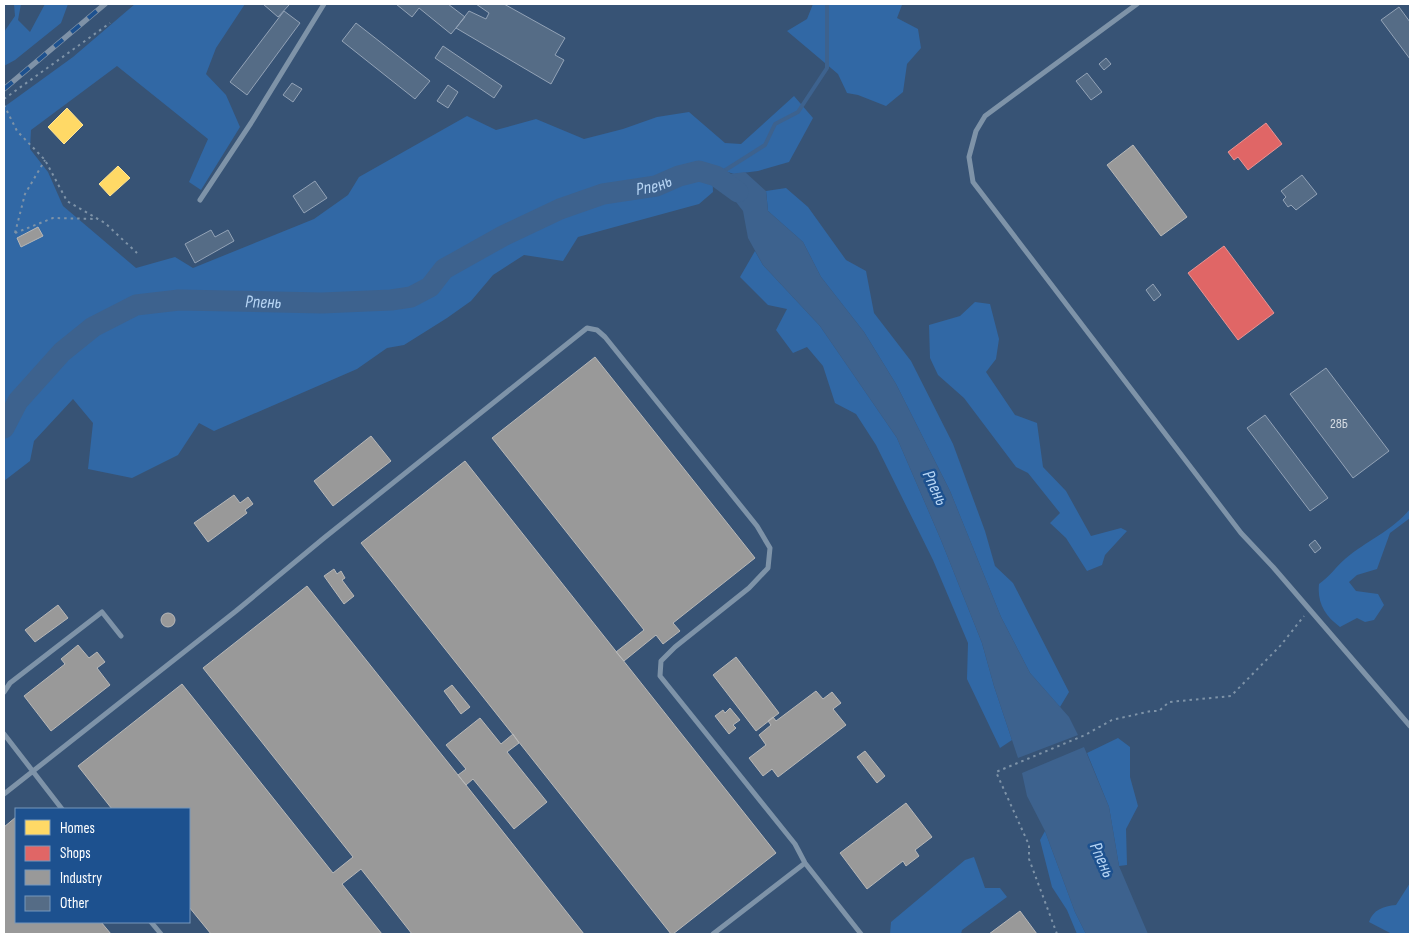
<svg xmlns="http://www.w3.org/2000/svg" width="1414" height="938" font-family="'Sofia Sans Condensed',sans-serif">
<style>
.green{fill:#3168a5;fill-rule:evenodd}
.water{fill:#3d628e}
.homes{fill:#ffd966;stroke:#ffe494}
.shops{fill:#e06666;stroke:#e99494}
.industry{fill:#999;stroke:#b8b8b8}
.lines{fill:none;stroke-linecap:round;stroke-linejoin:round}
.stream{stroke:#3d628e;stroke-width:4}
.river{stroke:#3d628e;stroke-width:21}
.building{fill:#556c86;stroke:#93a3b7}
.path{stroke:#7e93a8;stroke-width:2;stroke-dasharray:2.5 4;stroke-linecap:butt}
.lane{stroke:#7e93a8;stroke-width:5}
.rail-casing{stroke:#7f92a7;stroke-width:5.5}
.rail{stroke:#1d518f;stroke-width:4;stroke-dasharray:11;stroke-linecap:butt}
.labels{text-anchor:middle;dominant-baseline:central;stroke-width:5;stroke-linejoin:round;paint-order:stroke}
.number-label{font-size:14px;fill:#d4dae1}
.water-label{font-size:18px;font-style:italic;fill:#b7d5f4;stroke:#1d518f}
</style>
<rect width="100%" height="100%" fill="#375375"/>
<path class="green" d="M 14,4 L 21,4 L 18,20 L 30,32 L 45,4 L 68,4 L 61,23 L 15,60 L 4,66 L 4,32 L 15,16 Z
M 135,4 L 245,4 L 216,48 L 206,74 L 226,95 L 240,127 L 201,190 L 189,182 L 208,139 L 117,66 L 31,130 L 30,149 L 48,172 L 63,206 L 136,268 L 175,257 L 193,268 L 314,219 L 348,195 L 359,177 L 467,116 L 496,130 L 536,119 L 584,139 L 623,129 L 657,117 L 689,112 L 725,143 L 741,144 L 794,96 L 813,118 L 789,162 L 758,171 L 734,174 L 712,167 L 713,192 L 699,204 L 578,237 L 563,261 L 524,255 L 493,275 L 471,301 L 447,318 L 404,345 L 387,348 L 357,369 L 214,431 L 199,423 L 178,455 L 132,478 L 88,469 L 93,423 L 73,399 L 34,441 L 30,461 L 4,481 L 4,107 L 73,57 ZM 38,227 L 42,236 L 21,247 L 17,238 Z
M 813,4 L 904,4 L 902,5 L 897,18 L 918,29 L 921,48 L 907,64 L 903,92 L 886,106 L 858,95 L 847,93 L 838,74 L 787,31 L 807,19 Z
M 786,188 L 808,207 L 846,260 L 866,271 L 874,313 L 911,361 L 953,444 L 985,531 L 995,566 L 1013,583 L 1069,692 L 1060,707 L 1030,673 L 1001,617 L 950,491 L 896,384 L 864,332 L 821,277 L 803,242 L 768,211 L 766,191 Z
M 755,251 L 763,265 L 820,326 L 897,438 L 941,540 L 982,643 L 994,686 L 1012,740 L 1000,748 L 967,679 L 968,643 L 933,560 L 876,445 L 856,414 L 835,403 L 823,366 L 807,347 L 793,353 L 776,330 L 787,309 L 768,305 L 740,277 Z
M 975,302 L 990,304 L 999,339 L 996,359 L 986,372 L 1015,415 L 1037,423 L 1043,467 L 1066,491 L 1091,536 L 1121,528 L 1127,531 L 1105,555 L 1102,565 L 1087,571 L 1066,538 L 1050,523 L 1060,513 L 1028,473 L 1016,467 L 964,398 L 938,375 L 930,358 L 929,325 L 960,316 Z
M 1410,509 L 1410,518 L 1390,533 L 1377,569 L 1357,575 L 1349,582 L 1356,591 L 1378,594 L 1384,605 L 1374,620 L 1365,622 L 1357,618 L 1340,627 C 1325,616 1317,603 1319,584 C 1330,576 1335,568 1345,559 C 1366,541 1392,531 1410,509 Z
M 1118,738 L 1130,747 L 1130,777 L 1138,806 L 1126,829 L 1127,865 L 1119,866 L 1109,807 L 1087,753 Z
M 1045,831 L 1075,912 L 1086,934 L 1077,934 L 1067,910 L 1052,887 L 1040,840 Z
M 974,857 L 985,888 L 1000,888 L 1007,897 L 962,930 L 961,934 L 890,934 L 891,922 L 965,860 Z
M 1410,883 L 1410,934 L 1392,934 L 1369,922 C 1373,910 1383,906 1396,905 Z"/>
<path class="water" d="M 745,172 L 766,191 L 768,211 L 803,242 L 821,277 L 864,332 L 896,384 L 950,491 L 1001,617 L 1030,673 L 1069,717 L 1078,735 L 1018,758 L 994,686 L 982,643 L 941,540 L 897,438 L 820,326 L 763,265 L 748,238 L 743,211 L 716,176 Z
M 1084,747 L 1109,807 L 1119,866 L 1148,934 L 1086,934 L 1075,912 L 1045,831 L 1027,796 L 1022,773 Z"/>
<path class="homes" d="M 67,108 L 83,125 L 64,144 L 48,127 Z
M 118,166 L 130,178 L 110,196 L 99,184 Z"/>
<path class="shops" d="M 1266,123 L 1282,144 L 1248,170 L 1238,157 L 1234,160 L 1228,152 Z
M 1224,246 L 1274,313 L 1238,340 L 1188,273 Z"/>
<path class="industry" d="M 1133,145 L 1187,217 L 1161,236 L 1107,165 Z
M 38,227 L 43,236 L 21,247 L 17,238 Z
M 595,357 L 755,558 L 673,623 L 680,631 L 663,644 L 656,635 L 624,661 L 616,652 L 644,630 L 492,438 Z
M 371,436 L 391,461 L 333,506 L 314,481 Z
M 465,461 L 776,853 L 673,934 L 671,934 L 361,543 Z
M 234,495 L 240,503 L 248,497 L 253,504 L 245,510 L 247,513 L 208,542 L 194,523 Z
M 334,569 L 337,574 L 341,571 L 345,578 L 342,580 L 354,596 L 344,604 L 324,576 Z
M 307,586 L 458,775 L 584,934 L 412,934 L 361,869 L 342,884 L 382,934 L 211,934 L 189,907 L 189,809 L 112,809 L 78,766 L 182,684 L 333,873 L 353,857 L 203,668 Z
M 58,605 L 68,618 L 35,642 L 25,630 Z
M161 620a7 7 0 1 1 14 0a7 7 0 1 1-14 0Z
M 78,645 L 89,658 L 97,652 L 105,662 L 97,668 L 110,685 L 51,731 L 24,696 L 65,664 L 61,659 Z
M 736,657 L 779,713 L 756,731 L 713,675 Z
M 452,685 L 470,707 L 461,714 L 444,691 Z
M 816,691 L 823,699 L 832,692 L 841,703 L 833,709 L 846,725 L 778,777 L 772,769 L 763,776 L 749,758 L 766,745 L 759,735 L 771,725 L 768,721 L 773,717 L 776,721 Z
M 730,708 L 740,720 L 733,725 L 736,728 L 729,734 L 715,716 L 723,710 L 725,713 Z
M 480,718 L 501,744 L 513,734 L 519,743 L 507,752 L 547,802 L 514,829 L 473,779 L 466,785 L 458,775 L 466,769 L 446,745 Z
M 865,751 L 885,776 L 877,783 L 857,757 Z
M 906,803 L 932,837 L 915,850 L 919,856 L 906,866 L 903,861 L 867,889 L 840,853 Z
M 16,817 L 16,922 L 101,922 L 111,934 L 4,934 L 4,827 Z
M 1020,911 L 1037,934 L 989,934 Z"/>
<g class="lines">
<path class="stream" d="M 716,176 L 765,145 L 775,124 L 798,112 L 827,68 L 827,4"/>
<path class="river" id="s1" d="M 4,428 L 18,401 L 62,352 L 93,327 L 136,305 L 179,300 L 322,303 L 391,300 L 411,297 L 430,287 L 444,269 L 503,236 L 560,209 L 603,194 L 656,186 L 679,176 L 699,171 L 716,176 L 738,192"/>
</g>
<path class="building" d="M 263,4 L 288,4 L 289,5 L 278,17 Z
M 396,4 L 448,4 L 465,17 L 451,34 L 419,8 L 412,17 Z
M 476,4 L 504,4 L 565,38 L 555,55 L 564,60 L 551,84 L 456,28 L 469,11 L 486,19 L 489,13 Z
M 1399,7 L 1410,22 L 1410,59 L 1381,20 Z
M 284,11 L 300,23 L 247,95 L 230,82 Z
M 356,23 L 430,81 L 415,99 L 342,41 Z
M 443,46 L 502,86 L 494,98 L 435,58 Z
M 1106,58 L 1111,64 L 1104,70 L 1099,64 Z
M 1087,73 L 1102,92 L 1091,100 L 1076,81 Z
M 292,83 L 302,89 L 293,102 L 283,95 Z
M 448,85 L 458,92 L 448,108 L 437,101 Z
M 1302,175 L 1317,194 L 1296,210 L 1291,205 L 1288,207 L 1283,200 L 1286,197 L 1281,191 Z
M 315,181 L 327,198 L 304,213 L 293,196 Z
M 211,230 L 215,237 L 228,230 L 234,241 L 195,263 L 185,244 Z
M 1153,284 L 1161,295 L 1154,301 L 1146,290 Z
M 1326,368 L 1389,451 L 1353,478 L 1290,394 Z
M 1265,415 L 1328,498 L 1310,511 L 1247,428 Z
M 1315,540 L 1321,548 L 1315,553 L 1309,545 Z"/>
<g class="lines">
<path class="path" d="M 4,99 L 110,23
M 4,105 L 17,131 L 45,160 L 67,201 L 105,223 L 137,253
M 15,233 L 53,218 L 98,219
M 15,233 L 25,194 L 45,160
M 1057,934 L 1029,859 L 1029,845 L 996,772 L 1085,735 L 1112,720 L 1151,711 L 1159,711 L 1169,702 L 1231,696 L 1281,645 L 1304,616"/>
<path class="lane" d="M 1137,4 L 985,116 L 976,131 L 969,157 L 973,182 L 1241,533 L 1273,567 L 1410,726
M 200,200 L 251,123 L 324,4
M 4,692 L 10,683 L 102,612 L 121,636
M 4,734 L 62,809
M 4,794 L 236,611 L 324,538 L 587,328 L 597,330 L 605,337 L 757,526 L 770,548 L 768,568 L 749,588 L 675,647 L 661,661 L 660,676 L 795,844 L 805,863 L 861,934
M 151,922 L 161,934
M 713,934 L 805,863"/>
<g class="rail-casing">
<path id="rail" d="M 4,89 L 105,4"/>
</g>
<use href="#rail" class="rail"/>
</g>
<g class="labels">
<g class="number-label">
<text x="1339" y="423">28Б</text>
</g>
<g class="water-label">
<text stroke="none"><textPath href="#s1" startOffset="732">Рпень</textPath></text>
<text stroke="none"><textPath href="#s1" startOffset="312">Рпень</textPath></text>
<text transform="translate(935 488) rotate(65)">Рпень</text>
<text transform="translate(1102 860) rotate(66)">Рпень</text>
</g>
</g>
<rect width="1414" height="938" fill="none" stroke="#ffffff" stroke-width="10"/>
<rect x="15" y="808" width="175" height="115" fill="#1d518f" stroke="#7797bc"/>
<rect x="25" y="820" width="25" height="15" fill="#ffd966" stroke="#7797bc"/>
<text x="60" y="833" font-size="15" fill="#ffffff">Homes</text>
<rect x="25" y="846" width="25" height="15" fill="#e06666" stroke="#7797bc"/>
<text x="60" y="858" font-size="15" fill="#ffffff">Shops</text>
<rect x="25" y="870" width="25" height="15" fill="#999999" stroke="#7797bc"/>
<text x="60" y="883" font-size="15" fill="#ffffff">Industry</text>
<rect x="25" y="896" width="25" height="15" fill="#556c86" stroke="#7797bc"/>
<text x="60" y="908" font-size="15" fill="#ffffff">Other</text>
</svg>
